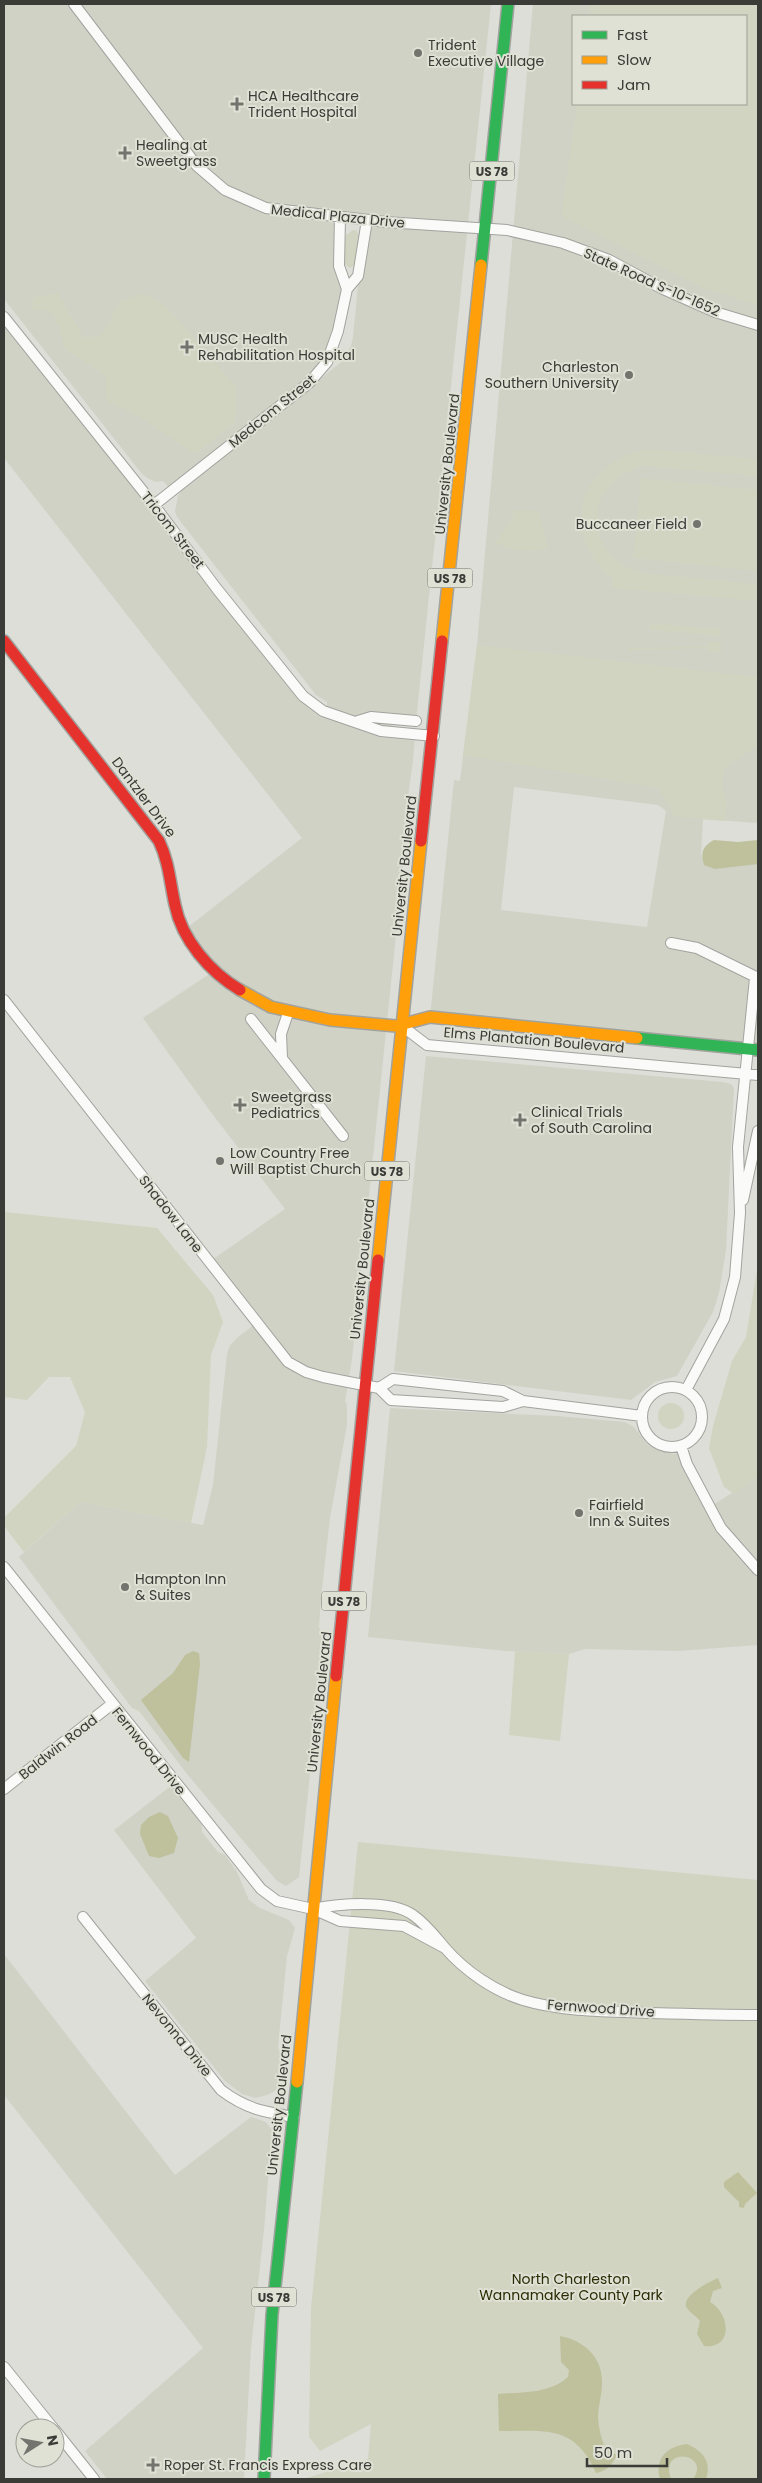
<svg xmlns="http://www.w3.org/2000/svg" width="762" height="2483" font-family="Poppins,sans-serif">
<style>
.built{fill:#d0d2c6;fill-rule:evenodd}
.green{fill:#d1d4c0}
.water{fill:#bec19c}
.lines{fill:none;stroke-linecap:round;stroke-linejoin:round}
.street-casing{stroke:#a2a39e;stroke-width:12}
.fast-casing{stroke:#a2a39e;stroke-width:14}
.slow-casing{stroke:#a2a39e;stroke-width:14}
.jam-casing{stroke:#a2a39e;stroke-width:14}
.street{stroke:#fafaf9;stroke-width:10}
.fast{stroke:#30b455;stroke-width:11}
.slow{stroke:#ff9f0a;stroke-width:11}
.jam{stroke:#e5322d;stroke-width:11}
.poi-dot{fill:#74746f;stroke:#dfe1d5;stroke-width:2}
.labels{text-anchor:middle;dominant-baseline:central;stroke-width:4;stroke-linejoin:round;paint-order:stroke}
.shield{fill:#dfe1d5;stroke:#6c6d66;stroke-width:1}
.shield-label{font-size:12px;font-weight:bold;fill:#3b3b37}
.poi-label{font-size:14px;fill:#3b3b37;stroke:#dfe1d5;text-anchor:start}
.street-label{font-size:14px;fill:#3b3b37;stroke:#dfe1d5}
.park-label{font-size:14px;fill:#2a2c03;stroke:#dfe1d5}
</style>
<rect width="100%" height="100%" fill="#ddded8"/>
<path class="built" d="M 4,4 L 491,4 L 416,721 L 371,717 L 415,735 L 413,761 L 407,804 L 406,839 L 352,1359 L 345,1401 L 347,1405 L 347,1425 L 330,1518 L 321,1598 L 319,1627 L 324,1637 L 324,1644 L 299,1877 L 286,1886 L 277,1881 L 187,1774 L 139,1711 L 132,1708 L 19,1557 L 80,1502 L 203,1525 L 213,1485 L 227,1354 L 230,1345 L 237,1338 L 256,1323 L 209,1262 L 285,1209 L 210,1111 L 143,1018 L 214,971 L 183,931 L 302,838 L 4,458 L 4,317 L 282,672 L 327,712 L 327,702 L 316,695 L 177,517 L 175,511 L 178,496 L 182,490 L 340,363 L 351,346 L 353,337 L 359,274 L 367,220 L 341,217 L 339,266 L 347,289 L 327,362 L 172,491 L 163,481 L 156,482 L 147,478 L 142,474 L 4,299 Z
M 533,4 L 758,4 L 758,823 L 703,819 L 701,854 L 704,865 L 758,864 L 758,1047 L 430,1017 L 454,780 L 460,781 L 477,645 ZM 573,16 L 746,16 L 746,104 L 573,104 ZM 514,787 L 658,805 L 666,811 L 647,927 L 501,910 Z
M 426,1056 L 723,1082 L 731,1084 L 734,1088 L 726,1250 L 719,1293 L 713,1312 L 677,1376 L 655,1382 L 631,1400 L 394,1371 Z
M 390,1408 L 557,1416 L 625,1422 L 634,1427 L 646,1443 L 658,1450 L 674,1454 L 683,1452 L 710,1507 L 758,1476 L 758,1645 L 678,1651 L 585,1649 L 569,1654 L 506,1651 L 368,1637 Z
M 172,1785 L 202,1825 L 202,1832 L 218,1852 L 225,1855 L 237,1872 L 249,1900 L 260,1908 L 289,1920 L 295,1928 L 287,1956 L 278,2047 L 282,2060 L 279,2082 L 276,2090 L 268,2095 L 255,2098 L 242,2094 L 225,2081 L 145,1981 L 196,1938 L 114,1830 Z
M 4,1954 L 175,2175 L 251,2117 L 266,2122 L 272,2130 L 264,2230 L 251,2348 L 244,2479 L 107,2479 L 85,2451 L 203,2348 L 4,2095 Z"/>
<path class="green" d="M 590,4 L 758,4 L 758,305 L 703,288 L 561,216 L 577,104 L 746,104 L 746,16 L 589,16 Z
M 353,230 L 357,231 L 359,238 L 356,264 L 350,268 L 343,263 L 346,235 Z
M 58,293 L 84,338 L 100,336 L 121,301 L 144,293 L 167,307 L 236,386 L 235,422 L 195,454 L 140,417 L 106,401 L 105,375 L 65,349 L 59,327 L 51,311 L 30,309 L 34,297 Z
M 640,450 L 661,450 L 758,459 L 758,476 L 642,466 L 622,475 L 611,484 L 604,493 L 598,507 L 597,523 L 600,537 L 606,550 L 618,562 L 631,569 L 643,573 L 758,584 L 758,601 L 611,588 L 612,579 C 561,533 574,470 640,450 Z
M 641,478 L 758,490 L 758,571 L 633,558 Z
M 514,510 L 539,511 L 539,516 L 549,548 C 531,553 512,552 495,543 L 514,514 Z
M 650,623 L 721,629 L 720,636 L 650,630 Z
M 721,641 L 722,652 L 708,652 L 707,648 L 629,651 L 629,648 L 707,646 L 707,642 Z
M 477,645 L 758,677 L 758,745 L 725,768 L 722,784 L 727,803 L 725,821 L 675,817 L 658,788 L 463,755 Z
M 4,1212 L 157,1228 L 213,1295 L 223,1322 L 211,1355 L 207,1447 L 191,1523 L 80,1502 L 24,1552 L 4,1526 L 4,1518 L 76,1446 L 85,1412 L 70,1377 L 49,1377 L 27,1400 L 4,1397 Z
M 758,1264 L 758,1476 L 734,1494 L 724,1487 L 709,1448 L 713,1426 L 732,1361 L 746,1337 Z
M658 1416a13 13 0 1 1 26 0a13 13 0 1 1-26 0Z
M 515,1651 L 569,1654 L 560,1741 L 509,1735 Z
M 358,1842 L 758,1880 L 758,2479 L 303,2479 L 368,2459 L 371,2424 L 320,2451 L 309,2437 L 311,2308 Z"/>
<path class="water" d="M 714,840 L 738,842 L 758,840 L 758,864 L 715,869 L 704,865 C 700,852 703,846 714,840 Z
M 193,1651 L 199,1653 L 200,1664 L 189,1762 L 183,1758 L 141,1700 L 173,1673 L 185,1655 Z
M 160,1812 L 168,1816 L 178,1838 L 174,1853 L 159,1858 L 149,1856 L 140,1834 L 141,1825 L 149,1817 Z
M 738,2172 L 757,2193 L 745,2204 L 744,2208 L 739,2207 L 739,2202 L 724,2187 L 724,2182 Z
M 718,2278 L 722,2288 L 713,2291 L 710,2302 C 730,2313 734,2349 704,2346 L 697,2334 L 700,2321 C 696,2315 689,2313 686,2306 C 683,2295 709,2282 718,2278 Z
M 560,2336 C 583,2340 603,2357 602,2383 C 602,2395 598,2406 598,2418 C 599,2429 601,2438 605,2448 L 617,2455 C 612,2465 607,2471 596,2473 C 575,2424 545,2431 499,2431 L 498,2394 C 521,2392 550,2394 568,2377 L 569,2370 L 561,2362 Z
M 687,2444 C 703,2451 712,2462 706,2479 L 693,2479 C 712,2453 658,2445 671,2479 L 660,2479 C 654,2458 668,2446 687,2444 Z"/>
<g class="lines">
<g class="street-casing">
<path id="street" d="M 74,4 L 197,166 L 225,190 L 266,208 L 386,222 L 507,230 L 563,243 L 609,260 L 663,289 L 715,312 L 758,325
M 347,289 L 358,276 L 367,220
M 4,317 L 154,505 L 217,589 L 303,696 L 323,711 L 381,731 L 434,736
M 154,505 L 309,383 L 327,362 L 338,331 L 347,289 L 339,266 L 340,217
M 358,721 L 371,717 L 416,721
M 671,943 L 697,948 L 758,978
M 4,1000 L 288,1362 L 306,1372 L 323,1377 L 379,1388 L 391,1400 L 503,1407 L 523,1401 L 642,1416
M 251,1019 L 343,1136
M 402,1026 L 427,1045 L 758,1075
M 282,1058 L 281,1034 L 288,1013
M 743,1200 L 758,1131
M642 1417a30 30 0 1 1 60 0a30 30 0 1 1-60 0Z
M 379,1388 L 393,1379 L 503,1391 L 523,1401
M 686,1390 L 724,1319 L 735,1277 L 740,1213 L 738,1147 L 755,978
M 681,1446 L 687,1464 L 721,1528 L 758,1570
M 4,1567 L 261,1889 L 277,1901 L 313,1909 L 340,1921 L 404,1926 L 445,1948
M 4,1789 L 112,1704
M 313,1909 C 338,1904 391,1899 413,1915 C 426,1924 435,1936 445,1948 C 465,1971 494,1991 523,2000 C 563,2012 607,2011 648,2013 C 685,2014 721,2015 758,2015
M 83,1917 L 221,2090 C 246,2109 264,2112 294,2117
M 4,2367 L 53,2428
M 55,2430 L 94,2479"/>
</g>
<g class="fast-casing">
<path id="fast" d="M 481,265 L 508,4
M 637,1038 L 758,1050
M 264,2479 L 272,2315 L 297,2082"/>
</g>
<g class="slow-casing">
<path id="slow" d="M 442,641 L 481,265
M 240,990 L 271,1007 L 330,1020 L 396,1026 L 430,1017 L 637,1038
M 378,1260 L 421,841
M 297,2082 L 336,1676"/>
</g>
<g class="jam-casing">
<path id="jam" d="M 4,641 L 159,841 C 169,862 170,883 175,905 C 182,940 210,972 240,990
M 421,841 L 442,641
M 336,1676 L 378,1260"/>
</g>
<use href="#street" class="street"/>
<use href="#fast" class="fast"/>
<use href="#slow" class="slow"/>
<use href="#jam" class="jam"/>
</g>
<g class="poi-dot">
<circle cx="418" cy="53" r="5"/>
<path d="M234.5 96.5h5v5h5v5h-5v5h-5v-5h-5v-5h5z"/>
<path d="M122.5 145.5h5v5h5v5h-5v5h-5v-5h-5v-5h5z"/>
<path d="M184.5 339.5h5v5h5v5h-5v5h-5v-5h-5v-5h5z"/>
<circle cx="629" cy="375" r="5"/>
<circle cx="697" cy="524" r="5"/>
<path d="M237.5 1097.5h5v5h5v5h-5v5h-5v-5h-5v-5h5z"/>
<path d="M517.5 1112.5h5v5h5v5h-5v5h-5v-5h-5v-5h5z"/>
<circle cx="220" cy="1161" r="5"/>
<circle cx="579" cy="1513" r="5"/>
<circle cx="125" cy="1587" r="5"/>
<path d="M150.5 2457.5h5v5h5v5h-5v5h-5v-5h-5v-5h5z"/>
</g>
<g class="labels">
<g class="shield">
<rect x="469.5" y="161.5" width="45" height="19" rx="4"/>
<rect x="427.5" y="568.5" width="45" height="19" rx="4"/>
<rect x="364.5" y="1161.5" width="45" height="19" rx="4"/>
<rect x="321.5" y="1591.5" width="45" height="19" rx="4"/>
<rect x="251.5" y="2287.5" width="45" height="19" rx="4"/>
</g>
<g class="shield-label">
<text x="492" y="171">US 78</text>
<text x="450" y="578">US 78</text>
<text x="387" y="1171">US 78</text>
<text x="344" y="1601">US 78</text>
<text x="274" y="2297">US 78</text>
</g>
<g class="poi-label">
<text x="428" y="45">Trident<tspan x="428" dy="16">Executive Village</tspan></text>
<text x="248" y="96">HCA Healthcare<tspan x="248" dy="16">Trident Hospital</tspan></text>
<text x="136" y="145">Healing at<tspan x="136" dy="16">Sweetgrass</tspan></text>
<text x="198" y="339">MUSC Health<tspan x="198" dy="16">Rehabilitation Hospital</tspan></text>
<text x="619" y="367" text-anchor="end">Charleston<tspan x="619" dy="16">Southern University</tspan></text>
<text x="687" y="524" text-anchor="end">Buccaneer Field</text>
<text x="251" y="1097">Sweetgrass<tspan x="251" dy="16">Pediatrics</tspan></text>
<text x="531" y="1112">Clinical Trials<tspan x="531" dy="16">of South Carolina</tspan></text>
<text x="230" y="1153">Low Country Free<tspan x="230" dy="16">Will Baptist Church</tspan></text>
<text x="589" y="1505">Fairfield<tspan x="589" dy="16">Inn &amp; Suites</tspan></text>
<text x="135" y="1579">Hampton Inn<tspan x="135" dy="16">&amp; Suites</tspan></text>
<text x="164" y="2465">Roper St. Francis Express Care</text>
</g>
<g class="street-label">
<text transform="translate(338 216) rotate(6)">Medical Plaza Drive</text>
<text transform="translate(652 282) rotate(24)">State Road S-10-1652</text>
<text transform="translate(272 411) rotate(-39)">Medcom Street</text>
<text transform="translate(447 464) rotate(-84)">University Boulevard</text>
<text transform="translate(173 530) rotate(52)">Tricom Street</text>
<text transform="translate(144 797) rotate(53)">Dantzler Drive</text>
<text transform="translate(404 866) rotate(-84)">University Boulevard</text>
<text transform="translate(534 1040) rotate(5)">Elms Plantation Boulevard</text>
<text transform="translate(171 1214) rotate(52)">Shadow Lane</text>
<text transform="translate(362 1269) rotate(-84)">University Boulevard</text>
<text transform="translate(319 1702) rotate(-84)">University Boulevard</text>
<text transform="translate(58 1747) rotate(-38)">Baldwin Road</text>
<text transform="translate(149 1751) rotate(51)">Fernwood Drive</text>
<text transform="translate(601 2008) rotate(4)">Fernwood Drive</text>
<text transform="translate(177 2035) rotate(51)">Nevonna Drive</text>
<text transform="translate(279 2105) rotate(-84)">University Boulevard</text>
</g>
<g class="park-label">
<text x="571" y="2279">North Charleston<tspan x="571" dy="16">Wannamaker County Park</tspan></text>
</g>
</g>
<rect width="762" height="2483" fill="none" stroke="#3b3b37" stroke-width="10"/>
<rect x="572" y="15" width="175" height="90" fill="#dfe1d5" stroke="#9d9f96"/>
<rect x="582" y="31" width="25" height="8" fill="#30b455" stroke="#9d9f96"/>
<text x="617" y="40" font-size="15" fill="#3b3b37">Fast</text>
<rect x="582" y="56" width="25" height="8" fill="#ff9f0a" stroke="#9d9f96"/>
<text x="617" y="65" font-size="15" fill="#3b3b37">Slow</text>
<rect x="582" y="81" width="25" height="8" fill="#e5322d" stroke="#9d9f96"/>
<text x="617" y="90" font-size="15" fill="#3b3b37">Jam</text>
<g transform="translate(40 2443) rotate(79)"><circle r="24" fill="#dfe1d5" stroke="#9d9f96"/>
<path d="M0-4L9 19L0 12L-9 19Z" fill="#74746f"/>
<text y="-8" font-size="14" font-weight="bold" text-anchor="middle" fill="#3b3b37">N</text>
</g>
<path d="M587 2458v8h80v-8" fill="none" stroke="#3b3b37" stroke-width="2.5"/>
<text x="594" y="2458" font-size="15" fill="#3b3b37" stroke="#dfe1d5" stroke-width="4" paint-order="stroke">50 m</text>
</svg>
